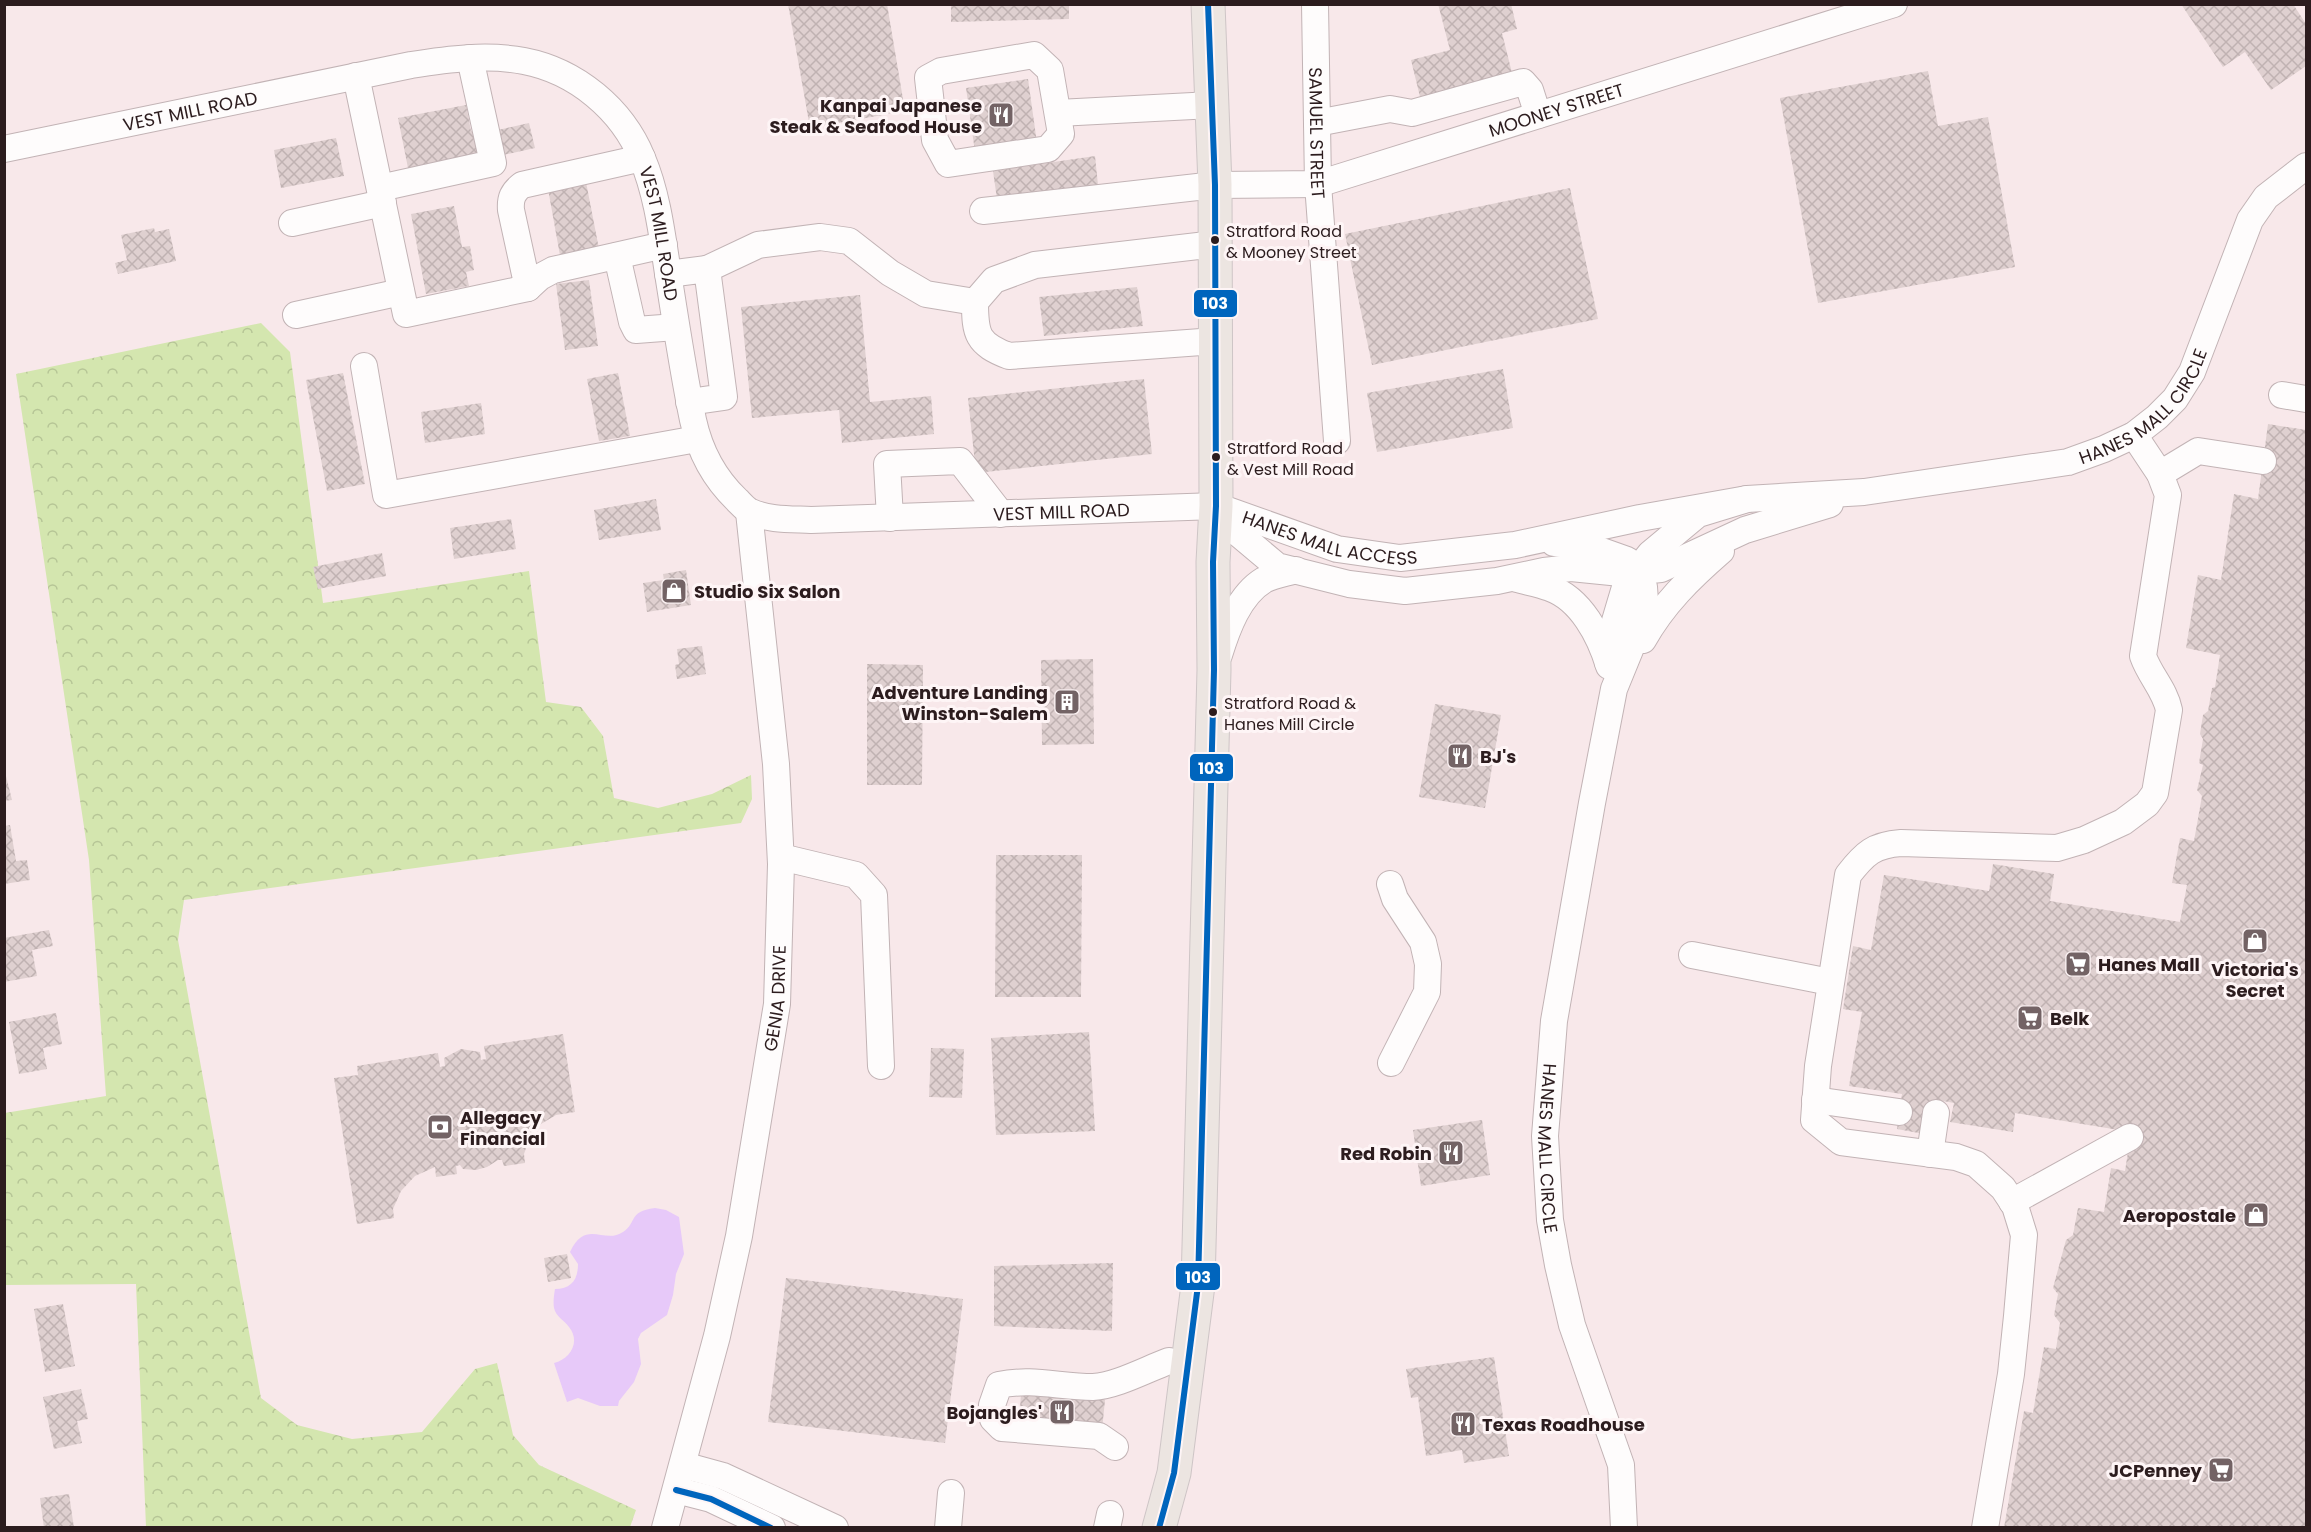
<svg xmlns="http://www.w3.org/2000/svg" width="2311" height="1532" font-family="Poppins,sans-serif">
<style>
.forest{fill:url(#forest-crowns)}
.water{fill:#e7c9f9}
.building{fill:url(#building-cross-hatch)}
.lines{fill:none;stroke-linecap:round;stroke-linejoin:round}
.minor-casing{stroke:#c2b3b5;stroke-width:28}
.major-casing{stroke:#cec5c6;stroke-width:35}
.minor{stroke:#fefcfc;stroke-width:26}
.major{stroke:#ece5e1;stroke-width:33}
.bus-1-casing{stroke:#fef5f6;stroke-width:10}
.bus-1{stroke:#0065bd;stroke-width:6}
.bus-dot{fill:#2c1c1e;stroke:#fef5f6;stroke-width:2}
.labels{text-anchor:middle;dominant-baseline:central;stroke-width:6;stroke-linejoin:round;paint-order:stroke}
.bus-label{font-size:16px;fill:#2c1c1e;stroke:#fef5f6;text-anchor:start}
.poi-label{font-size:18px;font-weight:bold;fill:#2c1c1e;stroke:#fef5f6;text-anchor:end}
.street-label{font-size:18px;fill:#2c1c1e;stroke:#fef5f6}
.line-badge{stroke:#fef5f6;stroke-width:2}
.badge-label{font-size:16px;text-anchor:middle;font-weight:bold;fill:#fff}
</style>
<defs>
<pattern id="forest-crowns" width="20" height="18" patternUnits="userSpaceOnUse" patternTransform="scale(1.5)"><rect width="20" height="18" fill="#d4e6af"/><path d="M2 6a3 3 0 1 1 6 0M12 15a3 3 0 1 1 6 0" fill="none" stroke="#b6c596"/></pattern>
<pattern id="building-cross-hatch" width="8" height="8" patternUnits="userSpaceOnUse" patternTransform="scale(1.5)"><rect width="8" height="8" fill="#dfd0d0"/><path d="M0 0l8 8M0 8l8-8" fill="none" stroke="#c0b2b2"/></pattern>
</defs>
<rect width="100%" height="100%" fill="#f8e8ea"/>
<path class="forest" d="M 261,323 L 290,352 L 323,603 L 529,571 L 546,702 L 581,707 L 603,736 L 614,798 L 658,808 L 712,794 L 751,775 L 752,799 L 741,823 L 184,900 L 178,940 L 261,1398 L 297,1425 L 352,1439 L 422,1432 L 475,1369 L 497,1363 L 513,1435 L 539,1465 L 636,1510 L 630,1527 L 146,1527 L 136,1284 L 5,1285 L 5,1113 L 106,1096 L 89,860 L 16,374 Z"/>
<path class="water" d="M 655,1208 L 666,1210 L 679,1217 L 684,1254 L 676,1274 L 673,1295 L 667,1315 L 641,1333 L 638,1339 L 641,1364 L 634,1382 L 619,1401 L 618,1406 L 600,1406 L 578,1398 L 567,1402 L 554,1363 C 570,1359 581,1342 569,1327 C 564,1320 556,1317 554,1308 C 553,1302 554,1295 555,1289 C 571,1289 578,1280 578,1264 L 570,1252 C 586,1218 604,1245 623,1232 C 638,1222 627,1212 655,1208 Z"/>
<path class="building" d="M 788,4 L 887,4 L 905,111 L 810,128 Z
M 951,4 L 1069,4 L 1069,19 L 951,22 Z
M 1438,4 L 1511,4 L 1517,29 L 1502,33 L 1513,77 L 1421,101 L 1411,60 L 1450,50 Z
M 2181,4 L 2293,4 L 2306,24 L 2306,66 L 2271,90 L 2245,52 L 2223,67 Z
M 1928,71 L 1938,126 L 1988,117 L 2015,267 L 1818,303 L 1780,98 Z
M 1028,79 L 1037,143 L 975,152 L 966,88 Z
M 466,105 L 471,131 L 476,130 L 480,153 L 408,168 L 398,118 Z
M 529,123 L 535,148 L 503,155 L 498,130 Z
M 336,138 L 344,176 L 281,188 L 274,150 Z
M 1095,156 L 1098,185 L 997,199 L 993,171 Z
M 586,182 L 600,254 L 561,261 L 548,189 Z
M 1570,188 L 1598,319 L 1372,365 L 1345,234 Z
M 454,206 L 462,247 L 470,246 L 474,270 L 466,272 L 469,286 L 426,294 L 411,214 Z
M 154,228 L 155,232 L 169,229 L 176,261 L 118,274 L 115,263 L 127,260 L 121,235 Z
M 589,280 L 598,346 L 565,350 L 556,284 Z
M 1137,287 L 1143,326 L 1044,336 L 1039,297 Z
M 860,295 L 870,402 L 931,396 L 934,434 L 842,443 L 839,410 L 752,418 L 741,307 Z
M 1503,369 L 1513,428 L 1377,452 L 1367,393 Z
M 343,373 L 365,484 L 327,491 L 306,380 Z
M 618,373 L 630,436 L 599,441 L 587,379 Z
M 1144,379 L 1152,454 L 976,473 L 968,398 Z
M 481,403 L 485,434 L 425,443 L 421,412 Z
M 2268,424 L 2306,430 L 2306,1528 L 2004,1528 L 2024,1411 L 2033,1413 L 2044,1347 L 2056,1349 L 2060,1323 L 2054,1315 L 2058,1294 L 2053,1288 L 2066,1240 L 2073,1235 L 2078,1208 L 2104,1212 L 2111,1168 L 2125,1171 L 2131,1132 L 2015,1113 L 2013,1132 L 1950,1122 L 1954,1103 L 1943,1101 L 1941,1114 L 1924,1134 L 1897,1129 L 1902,1094 L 1849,1086 L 1862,1012 L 1843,1009 L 1853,946 L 1871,950 L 1884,875 L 1989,891 L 1993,864 L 2054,874 L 2050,901 L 2180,922 L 2187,885 L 2172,883 L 2180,838 L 2194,841 L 2202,796 L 2197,790 L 2203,765 L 2199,763 L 2203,739 L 2200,734 L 2203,715 L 2208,711 L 2212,688 L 2215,687 L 2220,655 L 2186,648 L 2198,575 L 2221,580 L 2234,494 L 2258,499 Z
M 656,499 L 661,530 L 599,540 L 594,510 Z
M 511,519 L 516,549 L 454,559 L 450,528 Z
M 382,553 L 386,576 L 318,589 L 313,567 Z
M 686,570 L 691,605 L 647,612 L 643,583 L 664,580 L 663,574 Z
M 702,646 L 706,674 L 677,679 L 675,665 L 679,664 L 677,649 Z
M 1093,659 L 1094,744 L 1042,745 L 1041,660 Z
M 867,664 L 923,665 L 922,785 L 867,785 Z
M 1435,704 L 1501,715 L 1485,808 L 1419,797 Z
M 4,768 L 12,800 L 4,801 Z
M 10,825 L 16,861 L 27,860 L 30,880 L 4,884 L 4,826 Z
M 996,855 L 1082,855 L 1081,997 L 995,997 Z
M 49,930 L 53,946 L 32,950 L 37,976 L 4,982 L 4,938 Z
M 56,1013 L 62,1044 L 43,1048 L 47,1069 L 19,1074 L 9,1022 Z
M 1089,1032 L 1095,1131 L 996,1135 L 991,1038 Z
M 563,1034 L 575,1112 L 556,1115 L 541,1124 L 531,1136 L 527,1145 L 524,1154 L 525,1163 L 504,1166 L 502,1160 L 498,1160 L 487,1167 L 476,1170 L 463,1169 L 460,1165 L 456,1166 L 457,1174 L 436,1177 L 435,1167 L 415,1176 L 401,1191 L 393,1209 L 394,1218 L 357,1224 L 334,1078 L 358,1075 L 357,1066 L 438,1053 L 440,1067 L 445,1066 L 444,1058 L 461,1049 L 480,1052 L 481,1060 L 486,1059 L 484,1046 Z
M 931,1048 L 964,1049 L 962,1098 L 929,1097 Z
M 1482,1120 L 1490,1175 L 1421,1186 L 1413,1130 Z
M 567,1254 L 571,1278 L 548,1282 L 544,1258 Z
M 1113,1263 L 1112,1331 L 994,1326 L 994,1266 Z
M 786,1278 L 963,1299 L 945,1443 L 768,1422 Z
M 63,1304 L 75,1366 L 45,1372 L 34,1309 Z
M 1494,1357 L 1509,1456 L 1464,1463 L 1462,1450 L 1426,1456 L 1418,1397 L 1411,1398 L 1406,1369 Z
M 81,1389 L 88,1419 L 77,1421 L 82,1443 L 54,1449 L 43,1397 Z
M 1021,1393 L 1105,1400 L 1102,1430 L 1019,1423 Z
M 69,1494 L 74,1528 L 44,1528 L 40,1498 Z"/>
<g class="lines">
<g class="minor-casing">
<g id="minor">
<path id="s1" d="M 1315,4 L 1318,184 L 1337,441"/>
<path d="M 1034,55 L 1050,70 L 1061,134 L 1048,149 L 948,164 L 935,140 L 928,78 L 941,71 Z"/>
<path d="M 356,76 L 406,314 L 528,288 L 540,277 L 553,270 L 664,245"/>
<path d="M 1058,113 L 1212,105"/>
<path d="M 1317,123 L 1390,109 L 1412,113 L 1523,82 L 1530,90 L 1538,115"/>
<path id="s2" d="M 4,149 L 411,65 C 449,59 487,54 524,61 C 576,71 622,109 642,158 C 659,198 663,244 670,286 C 677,331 684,376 693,420 C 700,452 714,478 737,500 C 741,504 746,510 751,512 C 769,520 791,519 811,520 L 1216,506 L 1337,549 L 1400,558 L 1515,545 L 1640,518 L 1747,499"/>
<path d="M 380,188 L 493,163 L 470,58"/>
<path id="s3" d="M 983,211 L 1215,185 L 1318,184 L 1894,4"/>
<path d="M 292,223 L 383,203"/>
<path d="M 1215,244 L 1035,265 L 994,280 L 975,302 C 975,334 977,344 1009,356 L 1215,341"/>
<path d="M 617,256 L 632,322 L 636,330 L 676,327"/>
<path d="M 707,269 L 758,245 L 820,237 L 849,241 L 890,273 L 926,294 L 975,302"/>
<path d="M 668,274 L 707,269 L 724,397 L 689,402"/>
<path d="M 528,288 L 511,210 C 510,198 513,192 522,185 L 642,158"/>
<path d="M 296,315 L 401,292"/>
<path d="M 364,366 L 386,495 L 697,439"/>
<path d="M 2282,395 L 2306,399"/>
<path d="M 2160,474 L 2198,451 L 2263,461"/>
<path d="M 1216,506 L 1227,524 L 1277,566 L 1349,584 L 1405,591 L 1497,581 L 1544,571 L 1571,568 L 1621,573 L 1661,569 L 1745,530 L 1830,504"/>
<path d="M 890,518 L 887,464 L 960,461 L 1001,514"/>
<path id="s4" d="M 1554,543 L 1596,549 L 1627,560 L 1644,587 L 1645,601 L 1641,623 L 1614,689 L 1592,803 L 1554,1021 L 1545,1136 L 1550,1220 L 1558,1265 L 1572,1325 L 1621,1465 L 1624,1528"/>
<path d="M 1517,579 C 1528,582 1540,584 1550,588 C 1581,599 1600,636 1609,666"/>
<path d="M 1643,640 C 1663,604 1690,578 1721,551"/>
<path d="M 1219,655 C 1227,629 1239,595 1264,580 C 1273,575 1286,573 1296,570"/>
<path id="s5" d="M 1608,663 L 1615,621 L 1626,584 L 1650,554 L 1698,514 L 1747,499 L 1864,492 L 2068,462 L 2104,449 L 2134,435 L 2157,417 L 2175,399 L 2192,372 L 2250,220 L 2266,197 L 2306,166"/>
<path d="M 781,857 L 856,875 L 874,895 L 881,1066"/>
<path d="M 1390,884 L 1395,899 L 1423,942 L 1428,964 L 1427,992 L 1391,1063"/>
<path d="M 1692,955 L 1830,982"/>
<path d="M 1815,1100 L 1899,1112"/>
<path d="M 1930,1154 L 1936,1113"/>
<path d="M 2012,1202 L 2130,1137"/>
<path d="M 1115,1447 L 1099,1436 L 1002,1428 L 993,1419 L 992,1405 L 999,1385 C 1032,1378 1060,1387 1093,1387 C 1116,1386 1147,1369 1169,1361"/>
<path d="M 683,1465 L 723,1476 L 835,1528"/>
<path d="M 676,1490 L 711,1499 L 772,1528"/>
<path id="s6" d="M 665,1528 L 717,1336 L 739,1236 L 777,1004 L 781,864 L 776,764 L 749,512"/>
<path d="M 948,1528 L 951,1493"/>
<path d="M 1107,1528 L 1110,1514"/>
<path d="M 1985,1528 L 2011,1374 L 2017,1316 L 2024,1235 L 2015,1206 L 2003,1188 L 1976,1164 L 1956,1157 L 1841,1142 L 1814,1120 L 1818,1066 L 1848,875 C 1865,853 1874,845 1901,843 L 2057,848 L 2084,840 L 2123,822 L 2147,804 L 2155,793 L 2169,710 C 2165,690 2150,676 2143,656 L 2168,495 L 2160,474 L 2134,435"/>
</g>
</g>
<g class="major-casing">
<path id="major" d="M 1159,1528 L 1174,1473 L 1198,1285 L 1214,670 L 1213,562 L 1216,506 L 1215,185 L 1208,4"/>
</g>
<use href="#minor" class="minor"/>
<use href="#major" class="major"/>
<g class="bus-1-casing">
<path id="bus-1" d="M 676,1490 L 711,1499 L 771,1528
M 1159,1528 L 1174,1473 L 1198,1285 L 1214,670 L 1213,562 L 1216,506 L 1215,185 L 1208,4"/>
</g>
<use href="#bus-1" class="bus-1"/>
</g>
<defs>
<g id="restaurant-square" transform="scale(1.35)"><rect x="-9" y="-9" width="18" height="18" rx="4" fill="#736365" stroke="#fef5f6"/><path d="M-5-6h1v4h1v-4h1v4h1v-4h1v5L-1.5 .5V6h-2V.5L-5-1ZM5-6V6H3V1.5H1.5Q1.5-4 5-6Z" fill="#fff"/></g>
<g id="shop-square" transform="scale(1.35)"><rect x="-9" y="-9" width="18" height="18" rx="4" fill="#736365" stroke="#fef5f6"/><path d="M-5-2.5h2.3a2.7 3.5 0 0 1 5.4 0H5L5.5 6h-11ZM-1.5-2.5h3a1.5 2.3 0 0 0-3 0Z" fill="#fff"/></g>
<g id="building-square" transform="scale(1.35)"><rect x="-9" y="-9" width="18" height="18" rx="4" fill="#736365" stroke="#fef5f6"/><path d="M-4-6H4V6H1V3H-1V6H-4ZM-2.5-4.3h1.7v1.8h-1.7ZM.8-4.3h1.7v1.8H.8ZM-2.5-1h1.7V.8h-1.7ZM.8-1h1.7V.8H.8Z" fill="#fff"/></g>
<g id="supermarket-square" transform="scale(1.35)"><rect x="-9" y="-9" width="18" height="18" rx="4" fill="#736365" stroke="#fef5f6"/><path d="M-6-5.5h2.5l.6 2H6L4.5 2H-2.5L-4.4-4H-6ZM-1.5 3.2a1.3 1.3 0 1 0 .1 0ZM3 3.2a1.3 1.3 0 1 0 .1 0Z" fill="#fff"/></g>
<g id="bank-square" transform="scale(1.35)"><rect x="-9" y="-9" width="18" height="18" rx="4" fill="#736365" stroke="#fef5f6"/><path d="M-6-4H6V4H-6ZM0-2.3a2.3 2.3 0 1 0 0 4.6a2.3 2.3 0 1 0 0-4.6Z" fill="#fff"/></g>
</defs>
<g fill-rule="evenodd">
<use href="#restaurant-square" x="1001" y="115"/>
<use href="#shop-square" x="674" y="591"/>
<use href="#building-square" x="1067" y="702"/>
<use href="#restaurant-square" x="1460" y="756"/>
<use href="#shop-square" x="2255" y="941"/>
<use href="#supermarket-square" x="2078" y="964"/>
<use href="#supermarket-square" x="2030" y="1018"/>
<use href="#bank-square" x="440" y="1127"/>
<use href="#restaurant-square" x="1451" y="1153"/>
<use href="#shop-square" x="2256" y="1215"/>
<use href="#restaurant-square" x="1062" y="1412"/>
<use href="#restaurant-square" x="1463" y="1424"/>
<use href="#supermarket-square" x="2221" y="1470"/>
</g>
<g class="bus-dot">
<circle cx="1215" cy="240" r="5"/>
<circle cx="1216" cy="457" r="5"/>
<circle cx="1213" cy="712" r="5"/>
</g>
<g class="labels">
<g class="bus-label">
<text x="1226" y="231">Stratford Road<tspan x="1226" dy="21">&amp; Mooney Street</tspan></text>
<text x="1227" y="448">Stratford Road<tspan x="1227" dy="21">&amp; Vest Mill Road</tspan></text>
<text x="1224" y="703">Stratford Road &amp;<tspan x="1224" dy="21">Hanes Mill Circle</tspan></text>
</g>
<g class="poi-label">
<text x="982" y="105">Kanpai Japanese<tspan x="982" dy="21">Steak &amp; Seafood House</tspan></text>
<text x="694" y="591" text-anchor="start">Studio Six Salon</text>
<text x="1048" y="692">Adventure Landing<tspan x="1048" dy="21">Winston-Salem</tspan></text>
<text x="1480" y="756" text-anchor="start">BJ's</text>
<text x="2098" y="964" text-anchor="start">Hanes Mall</text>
<text x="2255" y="969" text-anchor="middle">Victoria's<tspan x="2255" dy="21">Secret</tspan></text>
<text x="2050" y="1018" text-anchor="start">Belk</text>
<text x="460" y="1117" text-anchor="start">Allegacy<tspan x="460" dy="21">Financial</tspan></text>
<text x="1432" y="1153">Red Robin</text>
<text x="2236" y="1215">Aeropostale</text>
<text x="1042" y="1412">Bojangles'</text>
<text x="1482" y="1424" text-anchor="start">Texas Roadhouse</text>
<text x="2202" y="1470">JCPenney</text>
</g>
<g class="street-label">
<text stroke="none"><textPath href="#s3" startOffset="586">MOONEY STREET</textPath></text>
<text stroke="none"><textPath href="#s2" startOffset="190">VEST MILL ROAD</textPath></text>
<text stroke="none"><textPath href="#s1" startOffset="129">SAMUEL STREET</textPath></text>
<text stroke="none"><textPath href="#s2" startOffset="766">VEST MILL ROAD</textPath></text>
<text stroke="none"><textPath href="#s5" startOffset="654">HANES MALL CIRCLE</textPath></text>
<text stroke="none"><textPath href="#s2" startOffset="1378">VEST MILL ROAD</textPath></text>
<text stroke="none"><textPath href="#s2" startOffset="1652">HANES MALL ACCESS</textPath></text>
<text stroke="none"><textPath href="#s6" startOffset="542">GENIA DRIVE</textPath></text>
<text stroke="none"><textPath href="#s4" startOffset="680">HANES MALL CIRCLE</textPath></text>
</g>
</g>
<g class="line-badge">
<rect x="1193" y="289" width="45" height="29" rx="6" fill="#0065bd"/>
<rect x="1189" y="753" width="45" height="29" rx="6" fill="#0065bd"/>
<rect x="1175" y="1262" width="46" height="29" rx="6" fill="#0065bd"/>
</g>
<g class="badge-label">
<text x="1215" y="309">103</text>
<text x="1211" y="774">103</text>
<text x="1198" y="1283">103</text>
</g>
<rect width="2311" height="1532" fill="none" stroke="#2c1c1e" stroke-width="12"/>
</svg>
